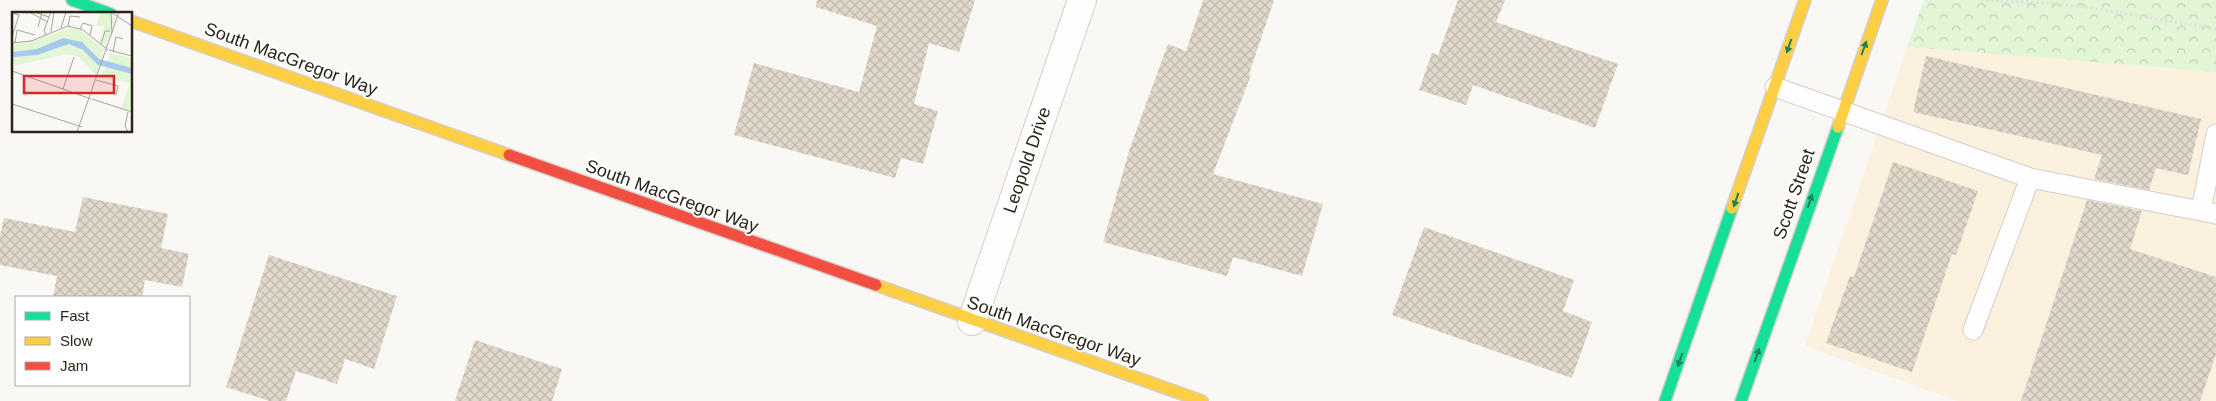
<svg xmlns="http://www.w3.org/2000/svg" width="2216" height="401" font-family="Arial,sans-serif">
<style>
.built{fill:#fcf1de}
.park{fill:url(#park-crowns)}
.building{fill:url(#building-cross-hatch)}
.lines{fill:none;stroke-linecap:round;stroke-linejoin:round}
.lane-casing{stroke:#d3cec7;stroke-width:21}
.street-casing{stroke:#d3cec7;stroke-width:30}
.fast-casing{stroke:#d3cec7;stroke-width:14}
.slow-casing{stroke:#d3cec7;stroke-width:14}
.jam-casing{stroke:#d3cec7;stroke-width:14}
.path{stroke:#e1e0df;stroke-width:3;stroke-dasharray:2.5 2.5;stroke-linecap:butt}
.lane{stroke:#fefefe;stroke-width:19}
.street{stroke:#fefefe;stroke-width:28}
.fast{stroke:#16e098;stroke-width:11}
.slow{stroke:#ffcf43;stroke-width:11}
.jam{stroke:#f24e42;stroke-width:11}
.oneway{fill:#208258}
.labels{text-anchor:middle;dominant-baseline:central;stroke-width:4;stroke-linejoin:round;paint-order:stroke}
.street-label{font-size:18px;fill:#2b2518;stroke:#fff}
.inset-road{fill:none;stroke:#a7a49d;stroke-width:1}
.view{fill:#d62828;fill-opacity:0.15;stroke:#d62828;stroke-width:2.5}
.inset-edge{fill:none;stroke:#2b2518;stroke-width:2.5}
</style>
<defs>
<pattern id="park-crowns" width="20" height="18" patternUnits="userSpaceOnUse" patternTransform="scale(1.25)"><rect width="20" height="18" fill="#e2f5d5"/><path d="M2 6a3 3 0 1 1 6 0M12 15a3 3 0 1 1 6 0" fill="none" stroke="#c2d2b6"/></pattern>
<pattern id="building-cross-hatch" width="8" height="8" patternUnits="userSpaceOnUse" patternTransform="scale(1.25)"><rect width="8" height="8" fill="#e0d8ca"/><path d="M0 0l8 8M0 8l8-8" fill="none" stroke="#c0b9ad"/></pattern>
</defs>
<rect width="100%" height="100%" fill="#faf8f5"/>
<path class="built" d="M 1907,47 L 2216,72 L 2216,401 L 1957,401 L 1805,346 Z"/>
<path class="park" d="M 1924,0 L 2216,0 L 2216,72 L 1907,47 Z"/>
<path class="building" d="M 817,0 L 975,0 L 959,52 L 929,43 L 914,104 L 938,111 L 923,164 L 901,158 L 895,178 L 734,135 L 754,63 L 859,92 L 877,26 L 816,7 Z
M 1203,0 L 1274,0 L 1249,74 L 1251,75 L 1213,174 L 1323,204 L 1302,276 L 1233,257 L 1227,276 L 1103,242 L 1130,148 L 1168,44 L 1186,51 Z
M 1458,0 L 1505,0 L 1496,22 L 1618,64 L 1595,128 L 1473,85 L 1466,105 L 1419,90 L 1432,53 L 1438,55 Z
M 1926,56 L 2201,119 L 2188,175 L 2156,168 L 2149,190 L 2094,179 L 2102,155 L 1913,112 Z
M 1893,162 L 1978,191 L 1956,255 L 1952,254 L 1912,372 L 1826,343 L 1850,276 L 1854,277 Z
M 83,197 L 168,214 L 161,248 L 189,254 L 182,287 L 145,280 L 142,297 L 53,297 L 57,276 L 0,265 L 0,236 L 4,218 L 75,232 Z
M 2087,200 L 2142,211 L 2130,249 L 2216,277 L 2216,354 L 2200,401 L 2021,401 Z
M 1424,227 L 1574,280 L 1563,311 L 1592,322 L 1572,378 L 1392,315 Z
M 269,255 L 397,296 L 374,369 L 345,359 L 337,384 L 296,371 L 286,401 L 269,401 L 226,387 Z
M 475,340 L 562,369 L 552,401 L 455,401 Z"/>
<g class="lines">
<g class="lane-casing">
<path id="lane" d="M 1775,87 L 2030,178 L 2216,214
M 2201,211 L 2216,134
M 1973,330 L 2030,178"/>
</g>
<g class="street-casing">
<path id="street" d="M 972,321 L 1082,0"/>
</g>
<g class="fast-casing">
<path id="fast" d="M 72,0 L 111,14
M 1665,401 L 1732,208
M 1741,401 L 1838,127"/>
</g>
<g class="slow-casing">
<path id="slow" d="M 131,21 L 509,155
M 1838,127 L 1882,0
M 1732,208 L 1805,0
M 876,285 L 1202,401"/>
</g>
<g class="jam-casing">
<path id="jam" d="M 509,155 L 876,285"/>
</g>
<path class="path" d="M 1981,0 L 2047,3 L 2086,7 L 2216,29"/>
<use href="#lane" class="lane"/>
<use href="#street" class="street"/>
<use href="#fast" class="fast"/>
<use href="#slow" class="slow"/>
<use href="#jam" class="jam"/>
</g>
<defs><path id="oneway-solid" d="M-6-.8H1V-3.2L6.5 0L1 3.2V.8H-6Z" transform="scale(1.25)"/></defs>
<g class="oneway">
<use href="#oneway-solid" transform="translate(1789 46) rotate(109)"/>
<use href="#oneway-solid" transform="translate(1864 48) rotate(-70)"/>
<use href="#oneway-solid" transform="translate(1736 200) rotate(109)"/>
<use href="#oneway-solid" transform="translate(1810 201) rotate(-71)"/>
<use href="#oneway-solid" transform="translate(1757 355) rotate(-71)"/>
<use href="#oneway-solid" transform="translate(1680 360) rotate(109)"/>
</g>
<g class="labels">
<g class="street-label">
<text transform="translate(291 59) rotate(20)">South MacGregor Way</text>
<text transform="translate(1027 160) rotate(-71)">Leopold Drive</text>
<text transform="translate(1794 194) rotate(-71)">Scott Street</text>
<text transform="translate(672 196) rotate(20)">South MacGregor Way</text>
<text transform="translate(1054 331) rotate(19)">South MacGregor Way</text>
</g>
</g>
<g transform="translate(12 12)">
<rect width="120" height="120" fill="#faf8f5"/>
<path d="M 89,0 L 96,0 L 103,6 L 94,33 L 85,27 L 88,27 L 93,13 L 84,14 Z" fill="#e2f5d5"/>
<path d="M 59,16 L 69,19 L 92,37 L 84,63 L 67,45 L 55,42 L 0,54 L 0,32 L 12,31 ZM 98,41 L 120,46 L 120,99 L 109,96 L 118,71 L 89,66 Z" fill="#e2f5d5"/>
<path d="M 51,26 L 70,30 L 87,47 L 120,56 L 120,62 L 86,53 L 71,38 L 57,32 L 25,43 L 0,45 L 0,40 L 25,37 Z" fill="#a5caed"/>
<path class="inset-road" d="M 17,0 L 36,10M 22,0 L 37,5M 99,0 L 120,14M 0,1 L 7,3 L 0,25M 99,1 L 100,21M 56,14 L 58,4 L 68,5M 26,15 L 30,0M 49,16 L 54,0M 68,17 L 71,11 L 80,14 L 78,23M 39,20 L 42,0M 34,23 L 32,18 L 39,0M 0,31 L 19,29 L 56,14 L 71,18 L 96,38M 3,31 L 5,18 L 23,23M 89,32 L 93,19 L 98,19M 97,38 L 120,44M 101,40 L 104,25 L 111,27M 0,59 L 79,87M 84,68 L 106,74 L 104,83M 51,77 L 62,45M 80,87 L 120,100M 0,92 L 70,115M 116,100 L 113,114 L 116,120M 65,120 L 107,0"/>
<path class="view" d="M 12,64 L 102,64 L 102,81 L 12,81 Z"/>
<rect width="120" height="120" class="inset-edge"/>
</g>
<rect x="15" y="296" width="175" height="90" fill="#ffffff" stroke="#aaa8a3"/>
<rect x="25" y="312" width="25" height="8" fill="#16e098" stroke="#aaa8a3"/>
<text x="60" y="321" font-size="15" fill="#2b2518">Fast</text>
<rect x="25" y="337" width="25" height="8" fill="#ffcf43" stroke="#aaa8a3"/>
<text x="60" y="346" font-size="15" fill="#2b2518">Slow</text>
<rect x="25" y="362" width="25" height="8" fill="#f24e42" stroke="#aaa8a3"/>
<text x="60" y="371" font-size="15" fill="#2b2518">Jam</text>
</svg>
